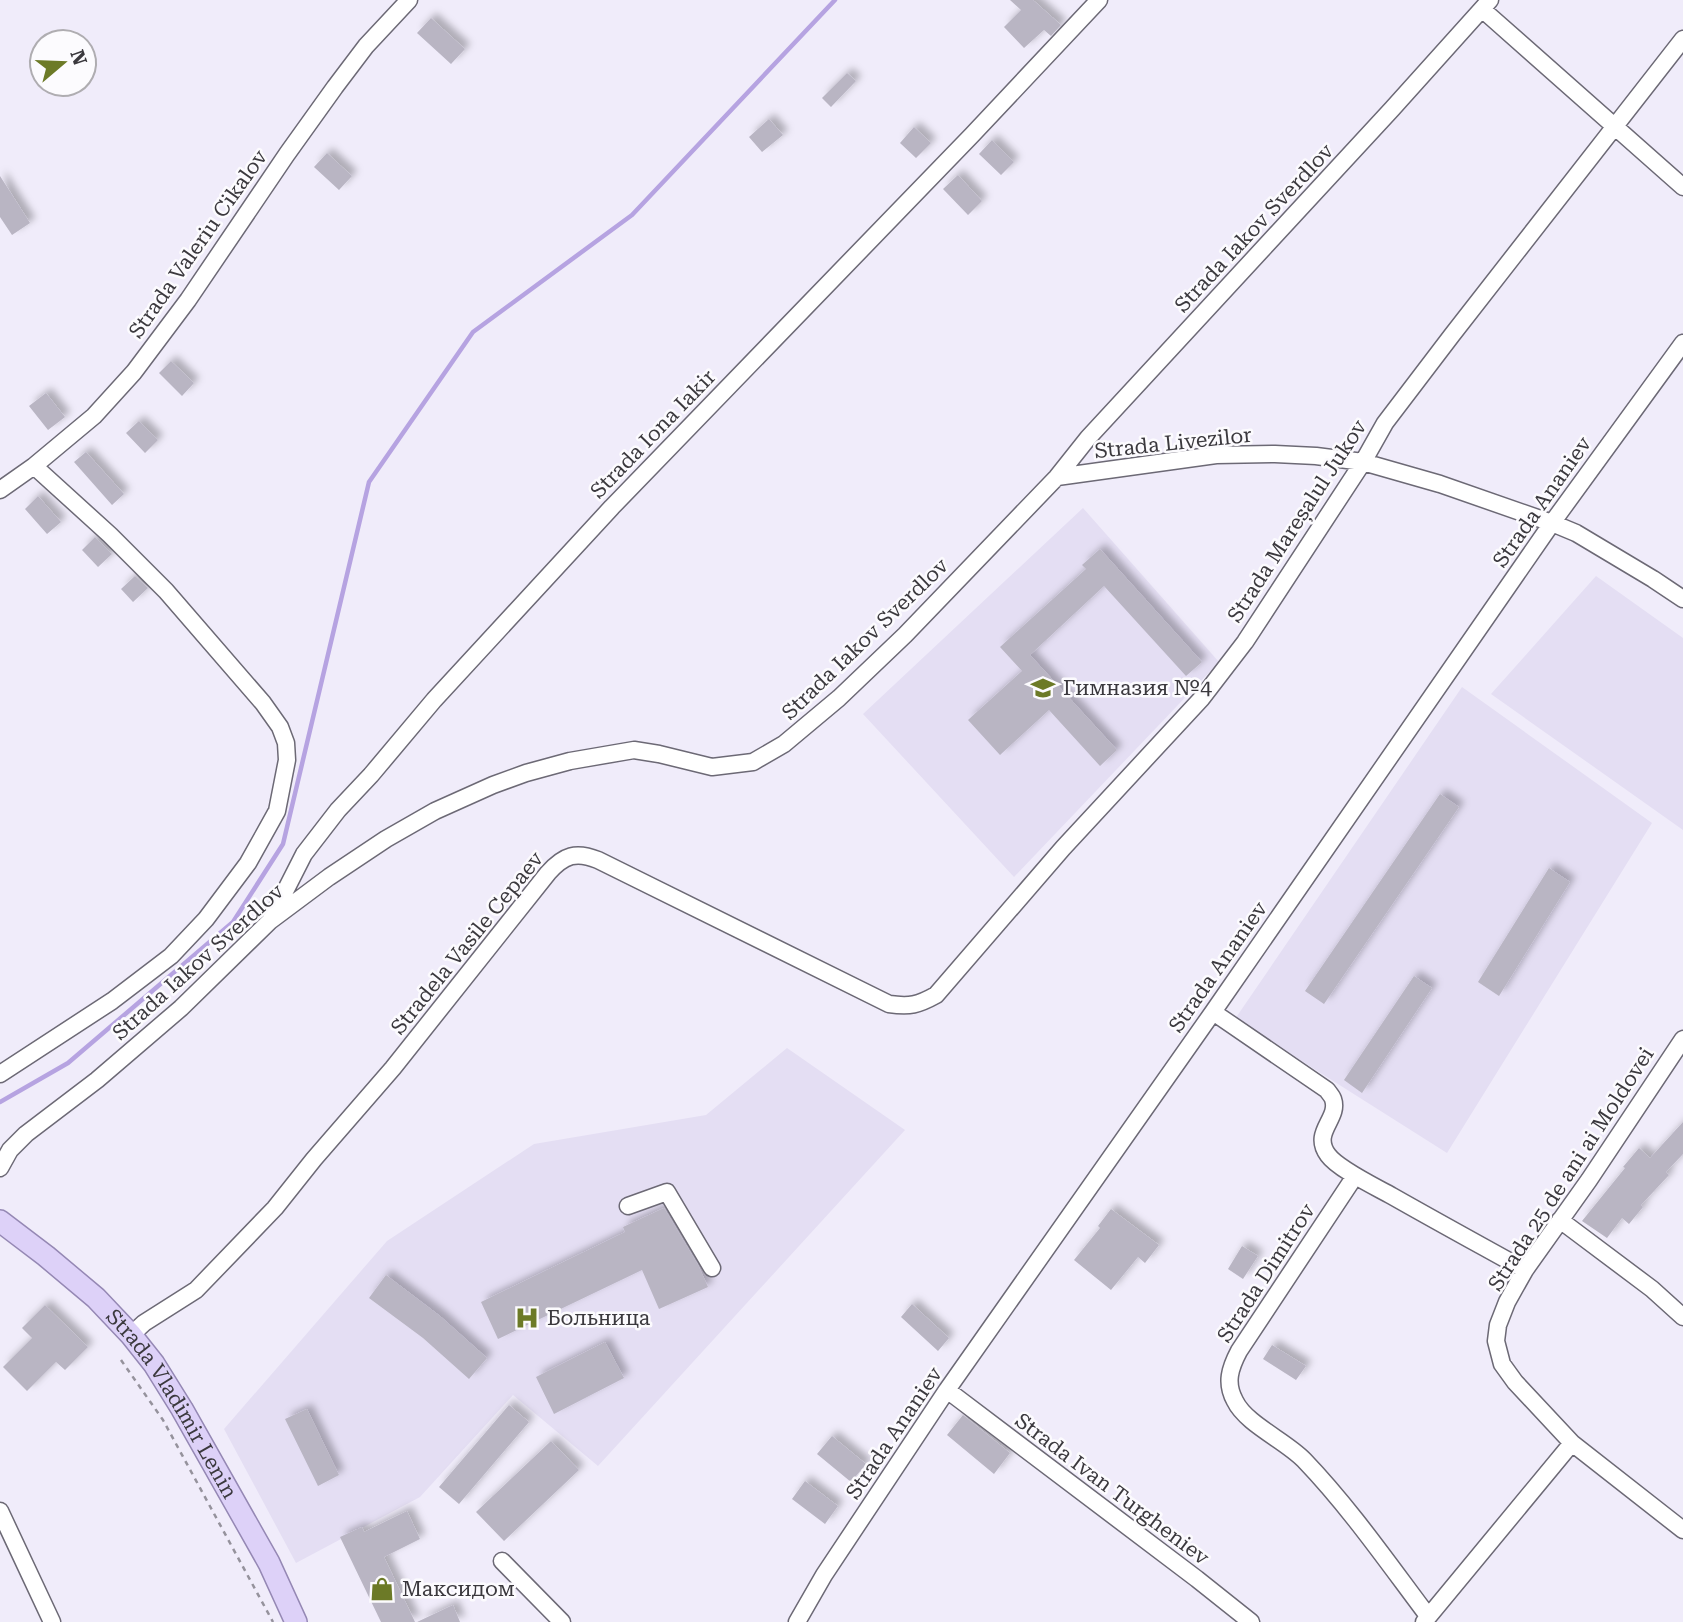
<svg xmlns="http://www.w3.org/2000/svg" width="1683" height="1622" font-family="'Roboto Serif',serif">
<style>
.built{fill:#e4def3}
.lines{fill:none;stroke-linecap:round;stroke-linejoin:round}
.stream{stroke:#b6a3e1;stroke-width:4.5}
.building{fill:#b9b5c3;filter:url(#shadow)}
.minor-casing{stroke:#6c6975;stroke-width:19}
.major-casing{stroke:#9588b4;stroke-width:24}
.path{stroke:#95929c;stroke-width:2.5;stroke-dasharray:5 5;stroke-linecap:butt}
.minor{stroke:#fff;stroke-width:16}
.major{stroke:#ddd1f8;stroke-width:21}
.labels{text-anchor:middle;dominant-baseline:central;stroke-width:5;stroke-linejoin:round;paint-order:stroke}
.street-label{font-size:21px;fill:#3b393e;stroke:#fcfbfe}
.poi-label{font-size:21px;fill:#3b393e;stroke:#fcfbfe;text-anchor:start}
</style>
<defs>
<filter id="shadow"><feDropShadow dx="5.5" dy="-5.5" stdDeviation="3.5" flood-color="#0004"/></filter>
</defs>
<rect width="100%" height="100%" fill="#f0ecfa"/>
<path class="built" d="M 1083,508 L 1219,662 L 1014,877 L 863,714 Z
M 1596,576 L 1683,638 L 1683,830 L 1491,694 Z
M 1462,687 L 1652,823 L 1447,1153 L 1235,1019 Z
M 787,1048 L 905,1130 L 598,1466 L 513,1395 L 420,1497 L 296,1563 L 224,1429 L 387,1241 L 534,1144 L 706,1115 Z"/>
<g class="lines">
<path class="stream" d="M 0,1102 L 68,1063 L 233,922 L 283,844 L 369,482 L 473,332 L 632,215 L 835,0"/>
</g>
<path class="building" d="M 1010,0 L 1033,0 L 1061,25 L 1051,36 L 1044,30 L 1024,48 L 1004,27 L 1021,10 Z
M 431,18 L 465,49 L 451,64 L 417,33 Z
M 847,73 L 856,81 L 831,107 L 822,98 Z
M 769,119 L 783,135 L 762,152 L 749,137 Z
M 914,127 L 931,143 L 916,158 L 900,143 Z
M 992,140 L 1014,162 L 1001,175 L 979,154 Z
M 327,153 L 352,176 L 339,190 L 314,167 Z
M 958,175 L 982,201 L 968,215 L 943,189 Z
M 0,176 L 30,223 L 12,235 L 0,217 Z
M 171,361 L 194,383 L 182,396 L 159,373 Z
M 46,393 L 65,417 L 48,430 L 29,406 Z
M 139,421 L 158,440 L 145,453 L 126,433 Z
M 86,452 L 124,494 L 112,505 L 74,462 Z
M 38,496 L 61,522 L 47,534 L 25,509 Z
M 95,537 L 112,554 L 98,567 L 82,550 Z
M 1100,549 L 1202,662 L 1186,676 L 1104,586 L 1030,655 L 1117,750 L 1100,766 L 1049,710 L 1000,755 L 968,720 L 1022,671 L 1000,647 L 1086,569 L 1082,565 Z
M 135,576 L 148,588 L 133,602 L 121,589 Z
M 1440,794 L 1459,807 L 1324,1004 L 1305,991 Z
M 1549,868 L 1570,882 L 1499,996 L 1478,982 Z
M 1414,976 L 1432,988 L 1362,1093 L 1344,1080 Z
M 1683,1122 L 1683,1154 L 1666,1172 L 1669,1175 L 1641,1205 L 1643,1207 L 1629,1224 L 1622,1218 L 1607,1238 L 1582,1221 L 1625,1168 L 1623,1167 L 1639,1148 L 1650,1158 Z
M 664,1208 L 698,1265 L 708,1287 L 659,1309 L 642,1270 L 498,1339 L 481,1302 L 625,1232 L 623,1227 Z
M 1111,1209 L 1159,1245 L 1145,1263 L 1138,1257 L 1111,1290 L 1074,1260 L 1100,1228 L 1098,1226 Z
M 1242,1246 L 1258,1256 L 1243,1279 L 1228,1269 Z
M 386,1275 L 440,1316 L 487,1358 L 469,1379 L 423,1338 L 369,1298 Z
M 912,1304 L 949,1338 L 938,1351 L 901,1317 Z
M 45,1305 L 88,1347 L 65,1370 L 56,1362 L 27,1391 L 3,1367 L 32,1338 L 22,1328 Z
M 605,1342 L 624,1378 L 554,1414 L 536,1377 Z
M 1272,1345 L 1306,1366 L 1296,1380 L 1263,1359 Z
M 509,1405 L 529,1422 L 459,1504 L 439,1487 Z
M 307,1409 L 339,1475 L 318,1486 L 285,1419 Z
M 963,1415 L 1010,1453 L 994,1474 L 947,1435 Z
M 832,1436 L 866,1464 L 851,1482 L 817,1454 Z
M 551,1441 L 579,1470 L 504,1541 L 476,1512 Z
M 805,1481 L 838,1506 L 825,1524 L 792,1499 Z
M 407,1511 L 420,1539 L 384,1557 L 415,1622 L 381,1622 L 340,1537 L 362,1527 L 364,1532 Z
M 453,1605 L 460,1622 L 417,1622 Z"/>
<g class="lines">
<g class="minor-casing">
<path id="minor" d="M 1483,10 L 1683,187
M 1057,477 L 1216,455 L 1275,454 L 1316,456 L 1363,462 L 1440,484 L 1552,523 L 1576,533 L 1653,579 L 1683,599
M 0,490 L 34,466 L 94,416 L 134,372 L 188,300 L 287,154 L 335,87 L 366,46 L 409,0
M 271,919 L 304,854 L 338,810 L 371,775 L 434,700 L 612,507 L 972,135 L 1099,0
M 1213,1012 L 1327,1090 C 1329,1093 1332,1096 1333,1099 C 1340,1119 1311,1132 1328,1155 C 1338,1169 1376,1187 1392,1196 C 1436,1221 1480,1245 1525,1270
M 1683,1039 L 1589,1180 L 1525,1270 L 1507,1302 L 1498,1325 L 1496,1341 L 1502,1364 L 1515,1382 L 1572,1443 L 1683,1530
M 0,1074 L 112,1001 L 171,956 L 206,919 L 248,863 L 277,811 L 287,760 L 286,743 L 280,727 L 263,703 L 166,591 L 110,535 L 34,466
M 0,1168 L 10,1150 L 26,1134 L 97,1080 L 181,1008 L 270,921 L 329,877 L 386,839 L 435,811 L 493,785 L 526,773 L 570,761 L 634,750 L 659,754 L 712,767 L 753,762 L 784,744 L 839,698 L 905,635 L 1057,477 L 1088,438 L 1392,109 L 1490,0
M 1355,1176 L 1239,1351 C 1230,1368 1225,1383 1235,1401 C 1246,1424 1286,1441 1304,1460 C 1350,1508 1388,1563 1428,1616
M 628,1206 L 667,1192 L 712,1268
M 1560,1220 L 1652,1289 L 1683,1317
M 131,1335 L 144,1323 L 196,1290 L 275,1208 L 314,1159 L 393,1068 L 548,873 C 564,855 576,851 598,860 L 889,1004 C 910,1007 918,1005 936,995 L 1063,848 L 1202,698 L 1245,642 L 1363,462 L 1385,423 L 1452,335 L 1683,39
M 947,1390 L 1197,1579 L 1251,1622
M 0,1511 L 52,1622
M 502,1561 L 562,1622
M 797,1622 L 824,1575 L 947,1390 L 1213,1012 L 1552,523 L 1683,343
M 1424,1622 L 1572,1443"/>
</g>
<g class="major-casing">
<g id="major">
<path id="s1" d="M 0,1221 L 46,1256 L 96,1298 L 131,1335 L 154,1364 L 182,1409 L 269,1563 L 296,1622"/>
</g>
</g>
<path class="path" d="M 121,1360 L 163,1420 L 273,1622"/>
<use href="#minor" class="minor"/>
<use href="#major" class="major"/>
</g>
<defs>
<g id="school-bare" transform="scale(1.89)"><path d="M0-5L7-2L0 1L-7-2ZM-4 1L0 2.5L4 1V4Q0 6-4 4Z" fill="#6c7a27" stroke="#fcfbfe" stroke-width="2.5" paint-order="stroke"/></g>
<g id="hospital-bare" transform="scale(1.89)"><path d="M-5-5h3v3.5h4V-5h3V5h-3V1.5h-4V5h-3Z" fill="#6c7a27" stroke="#fcfbfe" stroke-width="2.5" paint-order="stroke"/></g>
<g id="shop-bare" transform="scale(1.89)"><path d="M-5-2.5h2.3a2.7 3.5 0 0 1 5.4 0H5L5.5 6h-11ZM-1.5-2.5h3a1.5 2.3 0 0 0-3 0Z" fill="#6c7a27" stroke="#fcfbfe" stroke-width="2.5" paint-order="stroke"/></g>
</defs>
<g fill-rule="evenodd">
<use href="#school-bare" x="1043" y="688"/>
<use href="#hospital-bare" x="527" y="1318"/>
<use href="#shop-bare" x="382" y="1589"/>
</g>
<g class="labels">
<g class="street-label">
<text transform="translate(1254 228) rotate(-47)">Strada Iakov Sverdlov</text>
<text transform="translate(198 244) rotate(-55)">Strada Valeriu Cikalov</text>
<text transform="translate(653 434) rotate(-46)">Strada Iona Iakir</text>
<text transform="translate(1173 443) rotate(-6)">Strada Livezilor</text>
<text transform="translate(1542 502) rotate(-55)">Strada Ananiev</text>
<text transform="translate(1297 521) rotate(-57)">Strada Mareșalul Jukov</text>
<text transform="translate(865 639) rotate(-44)">Strada Iakov Sverdlov</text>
<text transform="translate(467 943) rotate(-51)">Stradela Vasile Cepaev</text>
<text transform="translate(198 962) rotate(-42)">Strada Iakov Sverdlov</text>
<text transform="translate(1218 967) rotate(-55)">Strada Ananiev</text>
<text transform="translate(1571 1169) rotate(-57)">Strada 25 de ani ai Moldovei</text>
<text transform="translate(1266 1273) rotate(-57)">Strada Dimitrov</text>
<text stroke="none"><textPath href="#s1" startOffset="254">Strada Vladimir Lenin</textPath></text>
<text transform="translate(894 1433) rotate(-56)">Strada Ananiev</text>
<text transform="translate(1112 1489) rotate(37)">Strada Ivan Turgheniev</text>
</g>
<g class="poi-label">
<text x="1063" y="688">Гимназия №4</text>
<text x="547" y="1318">Больница</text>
<text x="402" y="1589">Максидом</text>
</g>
</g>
<g transform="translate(63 63) rotate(71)"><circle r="33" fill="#fcfbfe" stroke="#afadb1" stroke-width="2"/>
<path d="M0-5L12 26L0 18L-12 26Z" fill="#6c7a27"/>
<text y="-10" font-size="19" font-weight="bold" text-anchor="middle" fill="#3b393e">N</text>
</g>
</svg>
